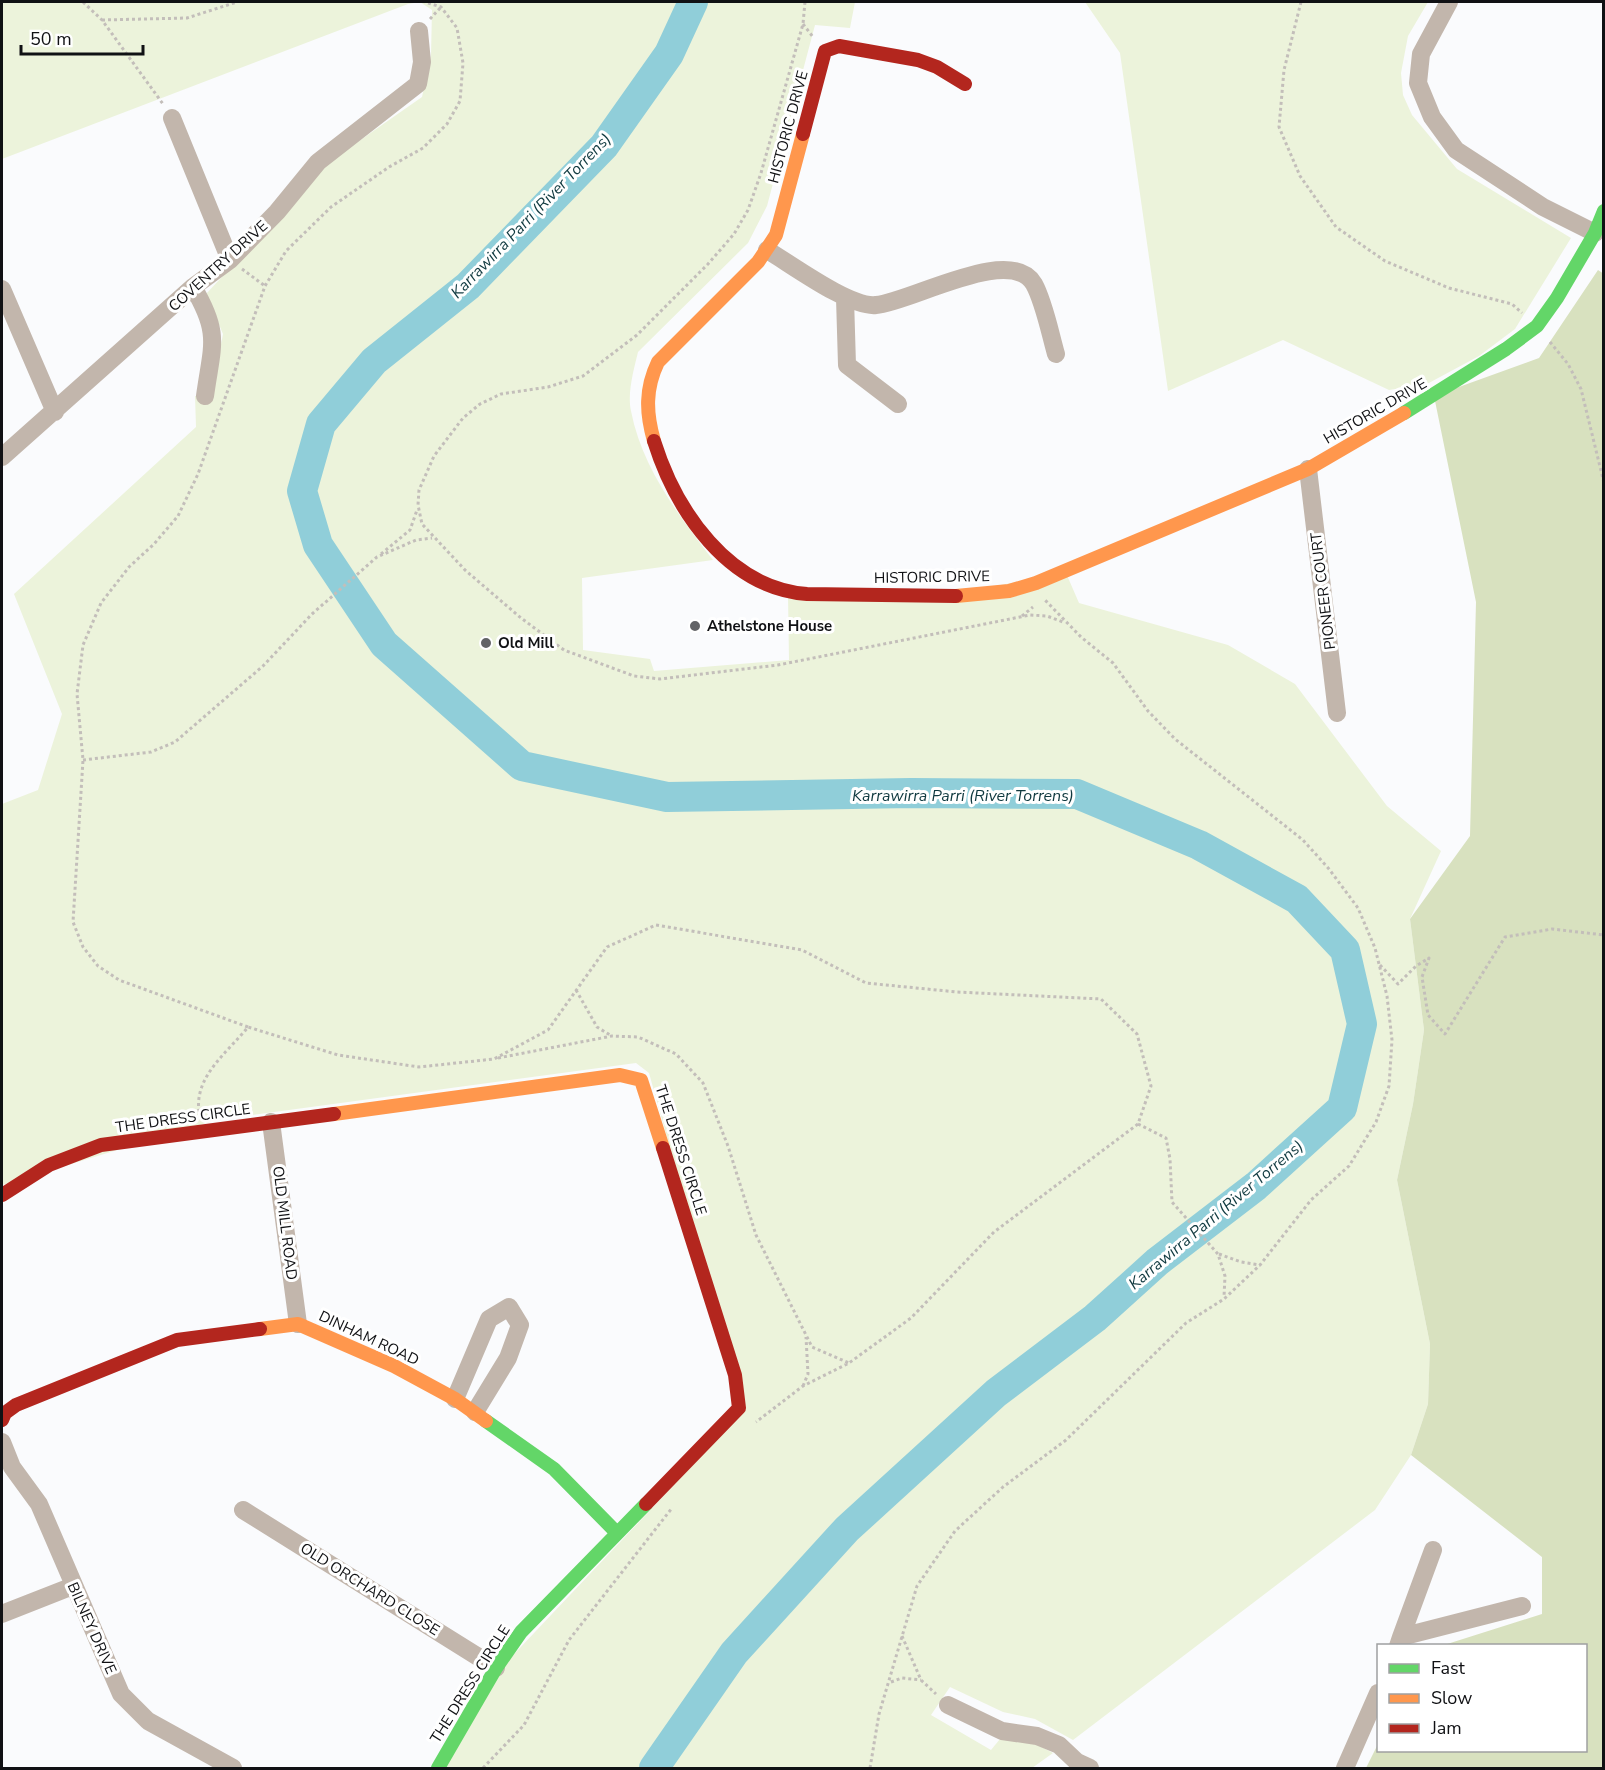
<svg xmlns="http://www.w3.org/2000/svg" width="1605" height="1770" font-family="'Nunito Sans',sans-serif">
<style>
.green{fill:#ecf3db}
.forest{fill:#d8e1bf}
.lines{fill:none;stroke-linecap:round;stroke-linejoin:round}
.river{stroke:#90ced9;stroke-width:30}
.path{stroke:#c3beba;stroke-width:3;stroke-dasharray:3 3;stroke-linecap:butt}
.street{stroke:#c2b6ac;stroke-width:18}
.fast{stroke:#63d668;stroke-width:14}
.slow{stroke:#ff974d;stroke-width:14}
.jam{stroke:#b3261e;stroke-width:14}
.poi-dot{fill:#626366;stroke:#fff;stroke-width:2}
.labels{text-anchor:middle;dominant-baseline:central;stroke-width:6;stroke-linejoin:round;paint-order:stroke}
.street-label{font-size:15px;fill:#101114;stroke:#fff}
.poi-label{font-size:15px;font-weight:bold;fill:#101114;stroke:#fff;text-anchor:start}
.water-label{font-size:16px;font-style:italic;fill:#0f393f;stroke:#fff}
</style>
<rect width="100%" height="100%" fill="#fafbfd"/>
<path class="green" d="M 2,2 L 855,2 L 850,28 L 815,25 L 767,206 L 748,243 L 638,352 C 634,369 627,393 631,411 C 642,468 679,516 713,560 L 582,578 L 583,650 L 650,659 L 654,671 L 789,660 L 788,596 L 918,600 L 1066,573 L 1079,603 L 1228,645 L 1295,684 L 1387,806 L 1441,851 L 1410,919 L 1424,1030 L 1413,1104 L 1397,1180 L 1430,1344 L 1428,1404 L 1411,1455 L 1375,1510 L 1073,1740 L 1035,1719 L 1003,1712 L 950,1687 L 931,1715 L 991,1750 L 1000,1739 L 1036,1744 L 1053,1753 L 1032,1768 L 442,1768 L 499,1670 L 744,1411 L 649,1073 L 636,1063 L 216,1120 L 2,1185 L 2,804 L 38,790 L 62,714 L 14,594 L 196,427 L 195,396 L 211,396 L 223,334 L 206,294 L 329,162 L 422,97 L 431,55 L 432,10 L 420,2 L 408,4 L 2,159 Z
M 1085,2 L 1428,2 L 1408,36 L 1401,73 L 1403,95 L 1412,115 L 1457,169 L 1571,238 L 1515,329 L 1479,356 L 1427,384 L 1389,390 L 1283,340 L 1168,391 L 1120,53 Z"/>
<path class="forest" d="M 1598,270 L 1604,274 L 1603,1768 L 1366,1768 L 1378,1744 L 1378,1750 L 1586,1750 L 1586,1646 L 1444,1645 L 1542,1614 L 1542,1557 L 1411,1455 L 1428,1404 L 1430,1344 L 1397,1180 L 1413,1104 L 1424,1030 L 1410,919 L 1470,836 L 1476,602 L 1434,396 L 1539,358 Z"/>
<g class="lines">
<path class="river" d="M 654,1768 L 734,1653 L 847,1529 L 996,1393 L 1095,1318 L 1157,1262 L 1256,1186 L 1342,1108 L 1362,1024 L 1345,950 L 1297,899 L 1199,845 L 1077,794 L 911,793 L 667,797 L 522,766 L 384,644 L 318,545 L 302,491 L 321,424 L 374,361 L 468,286 L 604,146 L 669,54 L 693,2"/>
<path class="path" d="M 83,2 L 102,20 L 163,104
M 805,2 L 803,24 L 761,173 L 748,210 L 734,234 L 708,264 L 637,335 L 583,376 L 548,387 L 501,394 L 480,404 L 463,418 L 434,456 L 419,490 L 418,505 L 422,524 L 465,570 L 521,618 L 564,650 L 634,676 L 660,679 L 778,665 L 1030,615 L 1047,616 L 1063,622
M 1301,2 L 1284,70 L 1279,127 L 1300,176 L 1336,227 L 1385,261 L 1449,288 L 1512,304 L 1522,313
M 430,19 L 441,7
M 102,20 L 187,18 L 237,2
M 803,24 L 813,37
M 242,269 L 265,286
M 1550,342 L 1568,364 L 1581,389 L 1604,483
M 381,554 L 410,530 L 417,510
M 1022,616 L 1033,607
M 83,760 L 151,752 L 175,742 L 263,666 L 312,614 L 377,557 L 416,540 L 432,538
M 1380,965 L 1398,984 L 1416,966 L 1429,958 L 1422,977 L 1428,1015 L 1445,1034 L 1505,937 L 1552,929 L 1604,935
M 576,990 L 597,1027 L 610,1035
M 248,1027 L 119,980 L 98,966 L 83,947 L 73,922 L 83,760 L 77,694 L 83,645 L 101,603 L 129,567 L 154,544 L 178,516 L 198,474 L 265,286 L 286,251 L 331,207 L 389,167 L 423,148 L 447,124 L 460,101 L 463,63 L 457,28 L 441,7 L 425,2
M 498,1058 L 612,1036 L 638,1037 L 676,1054 L 703,1083 L 728,1146 L 756,1235 L 812,1347 L 849,1363
M 199,1112 C 194,1076 228,1052 248,1027 L 338,1055 L 419,1067 L 494,1059 L 548,1030 L 607,947 L 656,925 L 802,950 L 866,983 L 957,992 L 1101,999 L 1137,1034 L 1151,1086 L 1138,1124 L 994,1232 L 911,1318 L 849,1363 L 803,1386 L 756,1422
M 1138,1124 L 1166,1138 L 1170,1159 L 1172,1202 L 1218,1254 L 1225,1276 L 1224,1297
M 1219,1254 L 1241,1262 L 1260,1265
M 803,1386 L 808,1374 L 806,1337
M 902,1636 L 921,1680 L 936,1694
M 891,1682 L 902,1678 L 921,1680
M 483,1768 L 524,1725 L 569,1640 L 672,1508
M 870,1768 L 879,1714 L 917,1586 L 955,1531 L 1003,1487 L 1066,1440 L 1186,1323 L 1224,1299 L 1260,1265 L 1311,1200 L 1349,1166 L 1376,1122 L 1389,1086 L 1392,1040 L 1387,996 L 1375,948 L 1358,908 L 1329,869 L 1303,840 L 1175,739 L 1148,711 L 1113,663 L 1081,637 L 1045,600"/>
<path class="street" d="M 1449,2 L 1421,54 L 1418,83 L 1432,117 L 1456,150 L 1543,207 L 1595,233
M 172,118 L 230,260
M 767,250 C 791,264 850,308 876,305 C 911,302 1011,244 1034,284 C 1044,302 1050,333 1056,354
M 193,287 C 221,334 212,345 205,396
M 2,289 L 55,412
M 845,298 L 847,365 L 898,404
M 2,457 L 193,287 L 230,260 L 277,212 L 318,162 L 418,84 L 422,62 L 419,31
M 1308,469 L 1337,713
M 271,1122 L 298,1324
M 455,1399 L 489,1319 L 509,1307 L 520,1325 L 508,1358 L 475,1412
M 2,1442 L 12,1467 L 39,1504 L 121,1694 L 148,1721 L 233,1768
M 243,1510 L 496,1668
M 2,1614 L 73,1586
M 1401,1637 L 1433,1550
M 1398,1646 L 1401,1637 L 1522,1606
M 948,1705 L 1002,1731 L 1037,1736 L 1059,1745 L 1077,1762 L 1090,1768
M 1345,1768 L 1378,1693"/>
<path class="fast" d="M 1404,413 L 1506,349 L 1537,326 L 1557,298 L 1595,233 L 1604,211
M 486,1421 L 554,1469 L 617,1533
M 438,1768 L 496,1668 L 521,1632 L 646,1504"/>
<path class="slow" d="M 654,441 C 646,413 645,389 658,362 L 758,262 L 776,235 L 803,134
M 956,596 L 1009,591 L 1036,583 L 1308,469 L 1404,413
M 334,1114 L 620,1075 L 641,1080 L 663,1148
M 260,1329 L 298,1324 L 394,1366 L 455,1399 L 486,1421"/>
<path class="jam" d="M 803,134 L 825,51 L 839,46 L 918,60 L 937,67 L 965,84
M 654,441 C 676,511 728,588 807,594 L 956,596
M 2,1195 L 49,1165 L 101,1145 L 334,1114
M 2,1420 L 5,1413 L 16,1405 L 177,1340 L 260,1329
M 646,1504 L 739,1408 L 735,1375 L 663,1148"/>
</g>
<g class="poi-dot">
<circle cx="695" cy="626" r="6"/>
<circle cx="486" cy="643" r="6"/>
</g>
<g class="labels">
<g class="street-label">
<text transform="translate(788 127) rotate(-75)">HISTORIC DRIVE</text>
<text transform="translate(218 266) rotate(-42)">COVENTRY DRIVE</text>
<text transform="translate(1375 411) rotate(-30)">HISTORIC DRIVE</text>
<text transform="translate(932 577) rotate(-1)">HISTORIC DRIVE</text>
<text transform="translate(1323 591) rotate(-97)">PIONEER COURT</text>
<text transform="translate(183 1118) rotate(-8)">THE DRESS CIRCLE</text>
<text transform="translate(681 1150) rotate(72)">THE DRESS CIRCLE</text>
<text transform="translate(285 1223) rotate(83)">OLD MILL ROAD</text>
<text transform="translate(369 1338) rotate(25)">DINHAM ROAD</text>
<text transform="translate(370 1589) rotate(32)">OLD ORCHARD CLOSE</text>
<text transform="translate(92 1628) rotate(66)">BILNEY DRIVE</text>
<text transform="translate(470 1684) rotate(-58)">THE DRESS CIRCLE</text>
</g>
<g class="poi-label">
<text x="707" y="626">Athelstone House</text>
<text x="498" y="643">Old Mill</text>
</g>
<g class="water-label">
<text transform="translate(531 216) rotate(-46)">Karrawirra Parri (River Torrens)</text>
<text x="963" y="796">Karrawirra Parri (River Torrens)</text>
<text transform="translate(1216 1215) rotate(-40)">Karrawirra Parri (River Torrens)</text>
</g>
</g>
<rect width="1605" height="1770" fill="none" stroke="#101114" stroke-width="6"/>
<rect x="1377" y="1644" width="210" height="108" fill="#ffffff" stroke="#9fa0a1" stroke-width="1.5"/>
<rect x="1389" y="1664" width="30" height="9" fill="#63d668" stroke="#9fa0a1" stroke-width="1.5"/>
<text x="1431" y="1674" font-size="18" fill="#101114">Fast</text>
<rect x="1389" y="1694" width="30" height="9" fill="#ff974d" stroke="#9fa0a1" stroke-width="1.5"/>
<text x="1431" y="1704" font-size="18" fill="#101114">Slow</text>
<rect x="1389" y="1724" width="30" height="9" fill="#b3261e" stroke="#9fa0a1" stroke-width="1.5"/>
<text x="1431" y="1734" font-size="18" fill="#101114">Jam</text>
<path d="M21 45v9h122v-9" fill="none" stroke="#101114" stroke-width="3"/>
<text x="30" y="45" font-size="18" fill="#101114" stroke="#ffffff" stroke-width="4.5" paint-order="stroke">50 m</text>
</svg>
